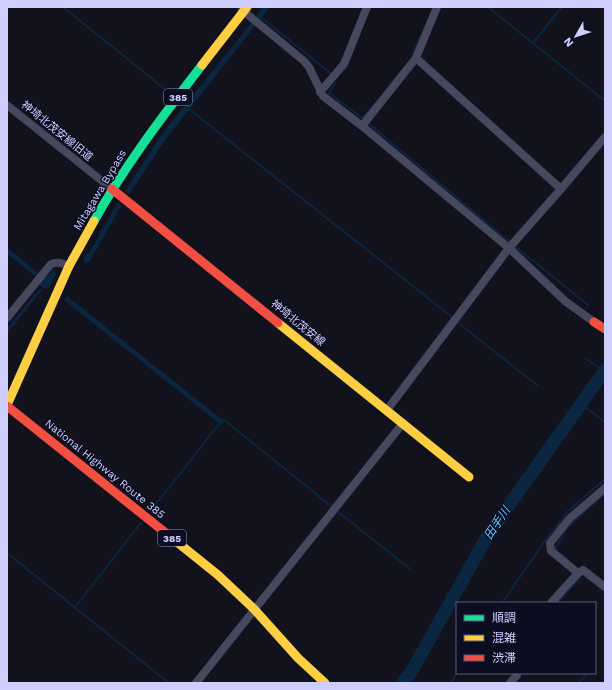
<svg xmlns="http://www.w3.org/2000/svg" width="612" height="690" font-family="'Work Sans','Noto Sans JP',sans-serif">
<style>
.water{fill:#0a2640}
.lines{fill:none;stroke-linecap:round;stroke-linejoin:round}
.stream{stroke:#0a2640;stroke-width:2}
.river{stroke:#0a2640;stroke-width:13}
.street{stroke:#46485e;stroke-width:8}
.fast{stroke:#16e098;stroke-width:9}
.slow{stroke:#ffcf43;stroke-width:9}
.jam{stroke:#f24e42;stroke-width:9}
.labels{text-anchor:middle;dominant-baseline:central;stroke-width:3;stroke-linejoin:round;paint-order:stroke}
.shield{fill:#0d0d22;stroke:#9495bd;stroke-width:1}
.shield-label{font-size:10px;font-weight:bold;fill:#cecfff}
.street-label{font-size:11px;fill:#cecfff;stroke:#0d0d22}
.water-label{font-size:12px;font-style:italic;fill:#5cccff;stroke:#0d0d22}
</style>
<rect width="100%" height="100%" fill="#12121d"/>
<path class="water" d="M 263,7 L 270,7 L 259,21 L 255,17 Z
M 251,23 L 255,26 L 166,139 L 130,193 L 127,193 L 125,191 L 161,135 Z
M 120,203 L 121,206 L 90,261 L 86,264 L 83,258 L 85,255 L 89,253 L 117,204 Z
M 7,247 L 38,273 L 35,276 L 7,254 Z
M 54,269 L 56,274 L 48,289 L 46,288 L 45,289 L 38,284 L 45,276 L 47,277 Z
M 40,288 L 42,290 L 7,334 L 7,328 Z
M 67,296 L 224,421 L 221,425 L 64,300 Z"/>
<g class="lines">
<path class="stream" d="M 63,7 L 166,90
M 488,7 L 605,101
M 262,18 L 330,73
M 533,43 L 562,7
M 412,54 L 421,35
M 335,83 L 329,93 L 362,118 L 376,103
M 189,109 L 452,317
M 369,124 L 510,242
M 516,247 L 588,305
M 457,322 L 537,385
M 586,359 L 604,371
M 581,404 L 605,422
M 152,509 L 223,419 L 332,507
M 337,511 L 410,569
M 7,553 L 169,683
M 566,558 L 555,549 L 568,527 L 605,493
M 502,603 L 544,542 L 567,512 L 605,479
M 557,603 L 581,577
M 75,607 L 141,523
M 451,683 L 457,673
M 579,683 L 588,673"/>
<path class="river" d="M 402,683 L 410,674 L 488,535 L 605,370"/>
<path class="street" d="M 242,10 L 304,61 L 309,67 L 323,96 L 362,126 L 509,248 L 565,301 L 594,322
M 416,58 L 561,189
M 320,92 L 344,64 L 367,7
M 7,105 L 112,189
M 362,126 L 416,58 L 437,7
M 7,318 L 51,264 C 57,261 63,263 69,266
M 387,410 L 509,248 L 561,189 L 605,137
M 605,488 L 569,519 L 550,543 L 551,551 L 578,573 L 583,570 L 605,587
M 551,603 L 578,573
M 196,683 L 403,423
M 510,683 L 517,675 L 517,673"/>
<path class="fast" d="M 94,221 C 125,165 163,116 202,65"/>
<path class="slow" d="M 202,65 L 247,7
M 278,323 L 469,477
M 7,405 L 69,266 L 94,221
M 167,534 L 218,575 L 254,609 L 298,658 L 325,683"/>
<path class="jam" d="M 112,189 L 278,323
M 594,322 L 605,329
M 7,406 L 167,534"/>
</g>
<g class="labels">
<g class="shield">
<rect x="164" y="89" width="28" height="16" rx="3"/>
<rect x="158" y="530" width="28" height="16" rx="3"/>
</g>
<g class="shield-label">
<text x="178" y="97">385</text>
<text x="172" y="538">385</text>
</g>
<g class="street-label">
<text transform="translate(57 131) rotate(39)">神埼北茂安線旧道</text>
<text transform="translate(100 190) rotate(-59)">Mitagawa Bypass</text>
<text transform="translate(298 323) rotate(39)">神埼北茂安線</text>
<text transform="translate(105 469) rotate(39)">National Highway Route 385</text>
</g>
<g class="water-label">
<text transform="translate(497 523) rotate(-56)">田手川</text>
</g>
</g>
<rect width="612" height="690" fill="none" stroke="#cecfff" stroke-width="16"/>
<rect x="456" y="602" width="140" height="72" fill="#0d0d22" stroke="#5a5b7a"/>
<rect x="464" y="615" width="20" height="6" fill="#16e098" stroke="#5a5b7a"/>
<text x="492" y="622" font-size="12" fill="#cecfff">順調</text>
<rect x="464" y="635" width="20" height="6" fill="#ffcf43" stroke="#5a5b7a"/>
<text x="492" y="642" font-size="12" fill="#cecfff">混雑</text>
<rect x="464" y="655" width="20" height="6" fill="#f24e42" stroke="#5a5b7a"/>
<text x="492" y="662" font-size="12" fill="#cecfff">渋滞</text>
<g transform="translate(576 36) rotate(231)" stroke="#0d0d22" stroke-width="3" paint-order="stroke">
<path d="M0-3L7 15L0 10L-7 15Z" fill="#cecfff"/>
<text y="-6" font-size="11" font-weight="bold" text-anchor="middle" fill="#cecfff">N</text>
</g>
</svg>
